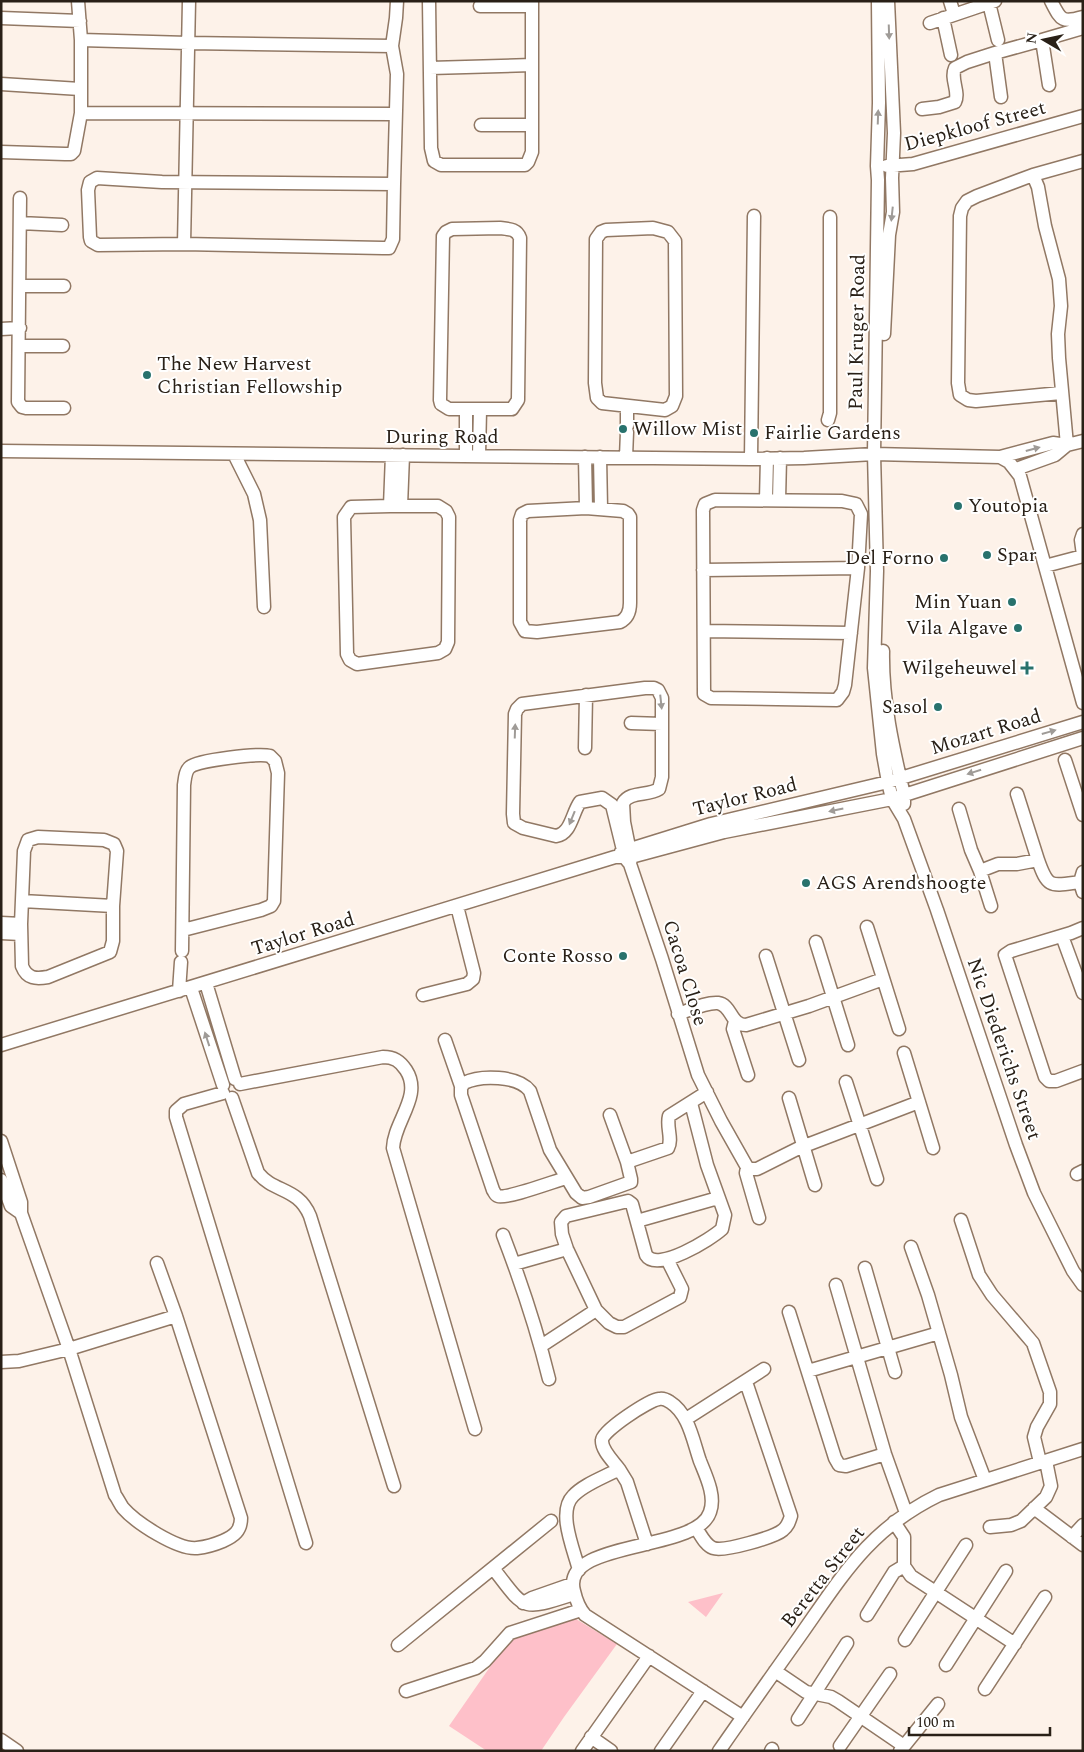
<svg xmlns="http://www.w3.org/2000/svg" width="1084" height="1752" font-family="Spectral,serif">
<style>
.green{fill:#fec0c9}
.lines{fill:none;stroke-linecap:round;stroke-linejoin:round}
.minor-casing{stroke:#917864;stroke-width:15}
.minor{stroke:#fff;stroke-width:12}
.oneway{fill:#9f9b97}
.poi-dot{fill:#28726d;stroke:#fff;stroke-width:2}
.labels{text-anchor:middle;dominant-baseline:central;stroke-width:4;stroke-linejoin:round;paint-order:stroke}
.street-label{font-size:20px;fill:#292017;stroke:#fff}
.poi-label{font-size:20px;fill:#292017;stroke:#fff;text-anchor:start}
</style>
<rect width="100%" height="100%" fill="#fdf2e9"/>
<path class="green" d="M 723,1593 L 706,1617 L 688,1602 Z
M 576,1619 L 617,1644 L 564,1717 L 541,1751 L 487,1751 L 449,1726 L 510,1638 L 538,1628 Z"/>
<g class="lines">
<g class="minor-casing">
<path id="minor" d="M 429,1 L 431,148 L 434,161 L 441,165 L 525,165 L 528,162 L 532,152 L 532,1
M 878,1 L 879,103 L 877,166 L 878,180 L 874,454 L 877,571 L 874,668 L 883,754 L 888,782 L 892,799 L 904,819 L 937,910 L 1016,1145 L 1034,1193 L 1073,1271 L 1083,1285
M 950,1 L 954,14
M 1051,1 C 1061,20 1061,23 1083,17
M 989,3 L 998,40
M 480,6 L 532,6
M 1,18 L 80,21
M 943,18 L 951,55
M 930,23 L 995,1
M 81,40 L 188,43 L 392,46 L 396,18 L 397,1
M 392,46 L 397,74 L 394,184
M 430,68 L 532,65
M 1,84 L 80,89
M 1049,85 L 1042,40 L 1083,28
M 1001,97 L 995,53 L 1042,40
M 922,109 L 939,107 L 955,102 C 960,92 950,79 955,68 L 967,62 L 995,53
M 81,113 L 395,114
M 481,125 L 532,125
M 1,152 L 65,154 L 71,154 L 74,151 L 81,113 L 81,40 L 78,1
M 887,166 L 913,164 L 1083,116
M 97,178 L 162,182 L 394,184 L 393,239 L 389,248 L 383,248 L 184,244 L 98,245 L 91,241 L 90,237 L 88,190 L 90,182 Z
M 20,198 L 18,402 L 22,407 L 26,408 L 64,408
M 20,223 L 62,225
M 500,228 C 509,229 517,229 520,238 L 518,400 L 512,409 L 449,409 L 441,404 L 440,400 L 443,236 L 446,232 L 452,229 Z
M 653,228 L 668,232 L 675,241 L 676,396 L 672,406 L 665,410 L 602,403 L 597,398 L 595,383 L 596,239 L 601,232 L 606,230 Z
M 184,244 L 189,1
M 20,286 L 64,286
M 1,329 L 20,328
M 884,334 L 889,235 L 893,212 L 892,178 L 894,133 L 888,1
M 19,346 L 63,346
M 1061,393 L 976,401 L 968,400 L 960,395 L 958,383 L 960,216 L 962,208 L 967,201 L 977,196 L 1033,175 L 1083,161
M 828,420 L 830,413 L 830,217
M 627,426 L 627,407
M 1,451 L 751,459 L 804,458 L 874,454 L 1000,457 L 1009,462 L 1020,476 L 1083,703
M 234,454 L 254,494 L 260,520 L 264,607
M 479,455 L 480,410
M 466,456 L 466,410
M 585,457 L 586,508
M 600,457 L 601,508
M 626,457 L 627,432
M 1000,457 L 1053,443 L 1067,445 L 1083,441
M 751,459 L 754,216
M 1016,469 L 1055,455 L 1067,445 L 1059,358 L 1058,334 L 1061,306 L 1059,279 L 1045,226 L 1038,187 L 1033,175
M 715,500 L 842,501 L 856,504 L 861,514 L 858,568 L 845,685 L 843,692 L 837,700 L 711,698 L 704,694 L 703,510 L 705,504 Z
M 766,500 L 767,458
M 779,500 L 780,458
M 390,506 L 438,506 L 446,511 L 449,517 L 448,642 L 445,649 L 438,653 L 357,664 L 350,660 L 347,654 L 344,517 L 351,507 Z
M 390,506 L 392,455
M 401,506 L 403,455
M 586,508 L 623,511 L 628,514 L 630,517 L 630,603 C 630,611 628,618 620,622 L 537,632 L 525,631 L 520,622 L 520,520 L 522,514 L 528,511 Z
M 1083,534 L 1081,540 L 1083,555
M 1045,566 L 1083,556
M 703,570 L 858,568
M 704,631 L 851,633
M 883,651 C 882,700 893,748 904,795 L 904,804
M 631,723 L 662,724
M 585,748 L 586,695
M 1065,760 L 1083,815
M 1017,794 L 1038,860
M 959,809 L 971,850 L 980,871
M 38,837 L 104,840 L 114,844 L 117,851 L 113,906 L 113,941 L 110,952 L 48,977 C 36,979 27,979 22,966 L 21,924 L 24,851 L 28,840 Z
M 621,852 L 711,824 L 888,782 L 1083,722
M 630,864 L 631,857 L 624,822 L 623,803 C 630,791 648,796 659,789 L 662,777 L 662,698 L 658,690 L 654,688 L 645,688 L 522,704 L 517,709 L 515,714 L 513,814 L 514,823 L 523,828 L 556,836 C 571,834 572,813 580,802 L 602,798 L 612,805 L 625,858 L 630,864 L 662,959 L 698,1075 L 721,1121 L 747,1167 L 751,1169 L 757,1169 L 799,1148 L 919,1102
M 1083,872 L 1080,882 L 1083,892
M 22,901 L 113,906
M 991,906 L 980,871 L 998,864 L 1017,864 L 1038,860 C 1048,889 1051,886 1080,882
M 1,923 L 21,924
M 867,927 L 899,1029
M 1083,928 L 1071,933 L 1011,951 L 1005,955 L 1045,1077 L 1049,1081 L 1056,1081 L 1083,1071
M 1,933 L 21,934
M 1062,936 L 1083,993
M 816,942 L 848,1045
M 182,951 L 184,785 C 185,779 185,771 190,767 C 198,760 260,753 270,756 L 275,761 L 278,773 L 274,901 L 271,906 L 261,910 L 183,930
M 766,956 L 799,1060
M 206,983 L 235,1079
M 191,988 L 223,1085
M 179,991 L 181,962
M 423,995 L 467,984 L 473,979 L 474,973 L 457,906
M 678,1014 C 690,1010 706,1002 718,1003 C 732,1005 730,1025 746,1025 L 809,1006 L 883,979
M 735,1021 L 733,1029 L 748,1075
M 445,1040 L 461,1086
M 1,1045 L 615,857 L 631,857 L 724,832 L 892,799 L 1083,738
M 904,1053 L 933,1148
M 846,1082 L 877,1179
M 240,1084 L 383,1057 C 394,1057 400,1061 406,1070 C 423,1096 394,1121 393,1148 L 475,1429
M 223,1093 L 184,1104 L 176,1111 L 176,1117 L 306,1543
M 232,1098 L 258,1173 C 274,1193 298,1187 310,1216 L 394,1486
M 789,1098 L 815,1185
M 610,1115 L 627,1162
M 1,1141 L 21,1202 L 21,1213 L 69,1349 L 115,1495 C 118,1499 120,1504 123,1508 C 136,1523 178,1550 197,1548 C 206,1547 216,1544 223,1541 C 234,1536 241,1531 241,1518 L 176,1316 L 157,1263
M 747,1167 L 746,1173 L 759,1218
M 1077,1174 L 1083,1171
M 566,1178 C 555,1181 507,1199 498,1196 C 495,1195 495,1193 493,1190 L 461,1095 L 461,1088 L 464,1083 C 480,1075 518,1075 530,1091 L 550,1150 L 576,1193 L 582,1198 L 589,1197 L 631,1182 L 631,1179 L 627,1162 L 668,1148 C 673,1139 666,1127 669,1116 L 707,1092
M 1,1180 L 11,1206 L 21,1213
M 961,1220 L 979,1275 L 992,1295 L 1033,1343 L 1050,1392 L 1050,1404 L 1037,1427 L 1034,1437 L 1040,1462
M 637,1221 L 718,1198
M 503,1235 C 521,1282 537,1330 549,1379
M 911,1247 L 928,1295 L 951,1375 L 961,1417 L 985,1480
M 667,1259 L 682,1289 L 680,1297 L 624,1327 L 617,1327 L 609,1323 L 596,1310 L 567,1249 L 562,1234 L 561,1222 L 566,1216 L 628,1201 L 632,1204 L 646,1255 C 657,1273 711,1239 722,1229 L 725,1215 L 707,1165 L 691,1103
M 514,1264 L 567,1249
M 865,1268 L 895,1372
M 836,1285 L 885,1454 L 906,1513
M 789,1312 L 835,1458 L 839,1465 L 846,1466 L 885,1454
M 541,1346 L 596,1310
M 1,1362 L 19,1361 L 69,1349 L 176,1316
M 808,1371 L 939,1333
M 686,1419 L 764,1369
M 619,1469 L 627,1482 L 647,1544
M 1034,1508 L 1083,1545
M 894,1522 L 904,1537 L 904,1566 L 911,1576 L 1015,1644
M 990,1527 L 1011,1525 L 1021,1521 L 1046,1497 L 1051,1486 L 1046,1461
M 696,1528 C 701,1535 705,1545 713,1548 C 724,1552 775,1537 783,1530 C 788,1526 789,1522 791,1516 L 746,1382
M 1072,1537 L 1083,1525
M 493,1568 C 526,1611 521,1611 574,1594
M 579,1570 C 574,1550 557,1512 573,1496 C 584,1484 605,1477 619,1469 C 614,1462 601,1450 602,1440 C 602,1431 649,1400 659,1399 C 663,1398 667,1400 670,1402 C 689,1414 693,1441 700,1461 C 706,1476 716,1496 710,1512 C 697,1553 560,1539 574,1591 C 576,1600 579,1608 585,1615 L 743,1717
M 523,1603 L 532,1598 L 572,1584
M 867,1615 L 894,1572 L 904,1566
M 905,1640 L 966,1545
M 398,1645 L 551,1521
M 946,1665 L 1006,1571
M 775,1671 L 806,1692 L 831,1697 L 838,1701 L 904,1746
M 985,1689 L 1045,1597
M 406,1691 L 476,1668 L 485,1661 L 510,1633 L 581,1610
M 798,1719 L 847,1643
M 591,1737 L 611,1751
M 1,1740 L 17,1751
M 840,1746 L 890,1674
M 582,1751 L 649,1656
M 661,1751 L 703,1691
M 719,1751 C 746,1712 773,1674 800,1636 C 843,1575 869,1529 939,1495 L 1083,1449
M 771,1751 L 772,1749
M 900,1751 L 938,1704"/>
</g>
<use href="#minor" class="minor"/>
</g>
<defs><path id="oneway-solid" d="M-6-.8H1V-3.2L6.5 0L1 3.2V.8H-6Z" transform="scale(1.25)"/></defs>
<g class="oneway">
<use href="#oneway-solid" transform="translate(889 32) rotate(88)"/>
<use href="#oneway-solid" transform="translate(878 117) rotate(-88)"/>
<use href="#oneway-solid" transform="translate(892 214) rotate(96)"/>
<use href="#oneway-solid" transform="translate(1033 449) rotate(-15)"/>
<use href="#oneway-solid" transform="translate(661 702) rotate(84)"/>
<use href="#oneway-solid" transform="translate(515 731) rotate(-88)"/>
<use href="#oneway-solid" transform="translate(1049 732) rotate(-16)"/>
<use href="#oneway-solid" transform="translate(974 772) rotate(162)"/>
<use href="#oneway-solid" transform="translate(836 810) rotate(168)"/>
<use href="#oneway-solid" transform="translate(572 818) rotate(112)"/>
<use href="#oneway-solid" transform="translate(207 1039) rotate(-108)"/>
</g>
<g class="poi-dot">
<circle cx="147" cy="375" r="5"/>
<circle cx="623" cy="429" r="5"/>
<circle cx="754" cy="433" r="5"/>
<circle cx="958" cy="506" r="5"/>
<circle cx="987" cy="555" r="5"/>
<circle cx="944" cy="558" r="5"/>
<circle cx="1012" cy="602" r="5"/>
<circle cx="1018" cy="628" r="5"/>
<path d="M1024.5 660.5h5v5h5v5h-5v5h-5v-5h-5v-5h5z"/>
<circle cx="938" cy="707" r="5"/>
<circle cx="806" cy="883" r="5"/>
<circle cx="623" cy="956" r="5"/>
</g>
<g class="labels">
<g class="street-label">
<text transform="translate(975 126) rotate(-15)">Diepkloof Street</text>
<text transform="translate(857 332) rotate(-89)">Paul Kruger Road</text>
<text x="442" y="437">During Road</text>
<text transform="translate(986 732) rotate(-17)">Mozart Road</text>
<text transform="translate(745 797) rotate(-14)">Taylor Road</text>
<text transform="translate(303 934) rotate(-17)">Taylor Road</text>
<text transform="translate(685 973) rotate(73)">Cacoa Close</text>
<text transform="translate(1004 1049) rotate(71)">Nic Diederichs Street</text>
<text transform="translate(823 1577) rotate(-52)">Beretta Street</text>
</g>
<g class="poi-label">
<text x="157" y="364">The New Harvest<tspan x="157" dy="23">Christian Fellowship</tspan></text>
<text x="633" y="429">Willow Mist</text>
<text x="764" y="433">Fairlie Gardens</text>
<text x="968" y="506">Youtopia</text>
<text x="997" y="555">Spar</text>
<text x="934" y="558" text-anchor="end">Del Forno</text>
<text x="1002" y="602" text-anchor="end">Min Yuan</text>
<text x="1008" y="628" text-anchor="end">Vila Algave</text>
<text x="1017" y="668" text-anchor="end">Wilgeheuwel</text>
<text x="928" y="707" text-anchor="end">Sasol</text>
<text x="816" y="883">AGS Arendshoogte</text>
<text x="613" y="956" text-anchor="end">Conte Rosso</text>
</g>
</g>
<rect width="1084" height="1752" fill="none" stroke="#292017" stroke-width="5"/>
<g transform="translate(1044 40) rotate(279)" stroke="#ffffff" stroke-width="4" paint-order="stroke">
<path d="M0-4L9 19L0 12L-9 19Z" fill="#292017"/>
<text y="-8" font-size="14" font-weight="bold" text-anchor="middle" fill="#292017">N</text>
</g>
<path d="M909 1727v8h141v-8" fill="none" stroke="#292017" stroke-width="2.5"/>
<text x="916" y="1727" font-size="15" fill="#292017" stroke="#ffffff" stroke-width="4" paint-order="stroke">100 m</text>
</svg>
